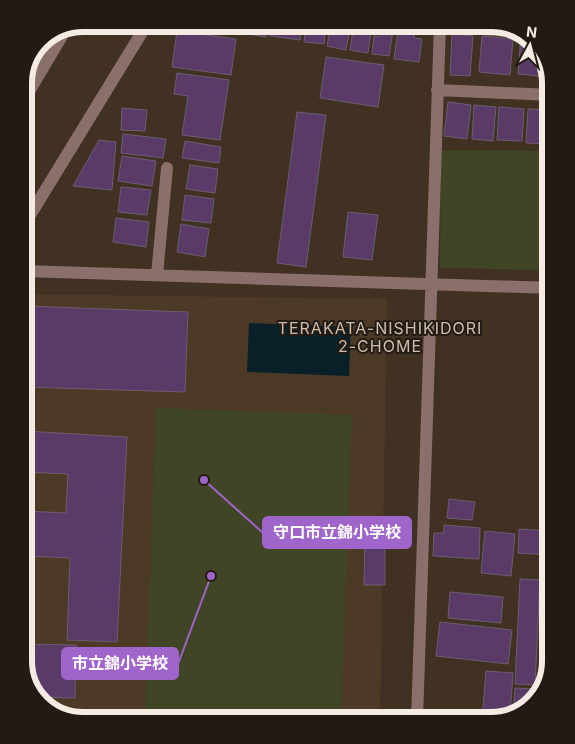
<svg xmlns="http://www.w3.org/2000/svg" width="575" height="744" font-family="Inter,'Noto Sans JP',sans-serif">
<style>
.built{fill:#4d3a26}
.green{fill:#3f4525}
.water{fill:#092028}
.building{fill:#5a3a67;stroke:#6b5e71}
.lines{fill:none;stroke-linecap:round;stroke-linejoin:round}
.minor{stroke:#8b6f6a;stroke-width:12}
.labels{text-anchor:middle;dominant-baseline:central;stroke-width:4;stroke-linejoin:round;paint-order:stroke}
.neighbourhood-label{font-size:16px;letter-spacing:1px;fill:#d0bcaa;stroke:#221b14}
.rim{fill:none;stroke:#f6ebe2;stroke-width:6}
.leader{fill:none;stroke:#a065ca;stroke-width:2}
.callout-dot{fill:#a065ca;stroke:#221b14;stroke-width:2}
.callout{fill:#a065ca;stroke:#a065ca;stroke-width:2}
.callout-label{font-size:16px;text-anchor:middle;font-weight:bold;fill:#fff}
</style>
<rect width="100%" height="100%" fill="#413122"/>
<path class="built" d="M 24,294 L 387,299 L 380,720 L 80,720 L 54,712 L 34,693 L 24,661 Z"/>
<path class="green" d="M 441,150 L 551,151 L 551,270 L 440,268 Z
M 156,408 L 352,415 L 341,720 L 145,720 Z"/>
<path class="water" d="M 249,323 L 351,327 L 349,376 L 247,372 Z"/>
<path class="building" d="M 185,24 L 220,24 L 219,31 L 184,26 Z
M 230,24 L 268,24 L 266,37 L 229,31 Z
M 272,24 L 302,24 L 300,40 L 270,36 Z
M 306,24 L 326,24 L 324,44 L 304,42 Z
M 331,24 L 351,24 L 346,50 L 327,46 Z
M 354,24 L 372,24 L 368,53 L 350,50 Z
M 385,24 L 394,24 L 389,56 L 372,54 L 374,36 L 379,37 L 380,27 L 385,28 Z
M 399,24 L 416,24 L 414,38 L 422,39 L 419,62 L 394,59 Z
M 177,31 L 236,39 L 231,75 L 172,67 Z
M 452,34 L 473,36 L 470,76 L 450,75 Z
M 482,36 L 513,39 L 510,75 L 479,72 Z
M 521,36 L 526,36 L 541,51 L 549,77 L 518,74 Z
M 326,57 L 384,65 L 378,107 L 320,98 Z
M 177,73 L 229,80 L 220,140 L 182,135 L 188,96 L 174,94 Z
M 448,102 L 471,105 L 467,139 L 444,136 Z
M 474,105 L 496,107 L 493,141 L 472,139 Z
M 499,107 L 524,109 L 522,141 L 497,140 Z
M 122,108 L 147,110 L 145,131 L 121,130 Z
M 528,109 L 551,110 L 549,144 L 526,143 Z
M 297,112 L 326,115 L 306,267 L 277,263 Z
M 123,134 L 166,139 L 163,158 L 121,153 Z
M 99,140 L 116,142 L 112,190 L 73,186 Z
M 185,141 L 221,147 L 219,163 L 182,158 Z
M 122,156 L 156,161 L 152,186 L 118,181 Z
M 190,165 L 218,169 L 215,193 L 186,189 Z
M 121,187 L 151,190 L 147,215 L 118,212 Z
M 185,195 L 214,199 L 211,223 L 182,220 Z
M 348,212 L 378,215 L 372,260 L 343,257 Z
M 116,218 L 149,222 L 146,247 L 113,242 Z
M 181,224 L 209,229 L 205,257 L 177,252 Z
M 24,306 L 188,312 L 185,392 L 24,387 Z
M 24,431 L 127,437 L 117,642 L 67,640 L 70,558 L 24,556 L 24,511 L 66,513 L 68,474 L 24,472 Z
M 449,499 L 475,502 L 472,520 L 447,518 Z
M 444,525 L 480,528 L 479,559 L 433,556 L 434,533 L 444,533 Z
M 519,529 L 551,531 L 551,555 L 518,553 Z
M 485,531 L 515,534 L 511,576 L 481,573 Z
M 365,539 L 385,539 L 385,585 L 364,585 Z
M 520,579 L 540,580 L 535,685 L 515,684 Z
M 450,592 L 503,597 L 501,623 L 448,618 Z
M 440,622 L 512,630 L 508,664 L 436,656 Z
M 24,644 L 76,645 L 75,698 L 38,697 L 34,693 L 24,661 Z
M 486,671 L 513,673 L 510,715 L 492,720 L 482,720 Z
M 515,688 L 534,689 L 533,702 L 524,710 L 513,714 Z
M 55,713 L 98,714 L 98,720 L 80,720 Z"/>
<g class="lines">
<path class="minor" d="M 440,26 L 512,31
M 437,90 L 551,95
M 24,100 L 65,31
M 24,225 L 147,24
M 24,271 L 551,288
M 157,275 L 167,168
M 417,720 L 440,24"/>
</g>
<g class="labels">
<g class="neighbourhood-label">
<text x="380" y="328">TERAKATA-NISHIKIDORI<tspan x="380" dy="18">2-CHOME</tspan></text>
</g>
</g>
<path d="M0 0H575V744H0ZM83 32H491A51 51 0 0 1 542 83V661A51 51 0 0 1 491 712H83A51 51 0 0 1 32 661V83A51 51 0 0 1 83 32Z" fill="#221b14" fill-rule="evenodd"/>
<path class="rim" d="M83 32H491A51 51 0 0 1 542 83V661A51 51 0 0 1 491 712H83A51 51 0 0 1 32 661V83A51 51 0 0 1 83 32Z"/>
<path class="leader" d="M204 480L263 533M211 576L178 664"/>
<g class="callout-dot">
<circle cx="204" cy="480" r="5"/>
<circle cx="211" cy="576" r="5"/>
</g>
<g class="callout">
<rect x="263" y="517" width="148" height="31" rx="5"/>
<rect x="62" y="648" width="116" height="31" rx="5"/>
</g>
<g class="callout-label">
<text x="337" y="538">守口市立錦小学校</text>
<text x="120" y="669">市立錦小学校</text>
</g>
<g transform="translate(530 45) rotate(7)" stroke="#221b14" stroke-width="4" paint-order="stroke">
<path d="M0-4L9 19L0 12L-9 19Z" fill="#f6ebe2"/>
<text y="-8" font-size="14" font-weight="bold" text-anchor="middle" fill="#f6ebe2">N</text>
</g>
</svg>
